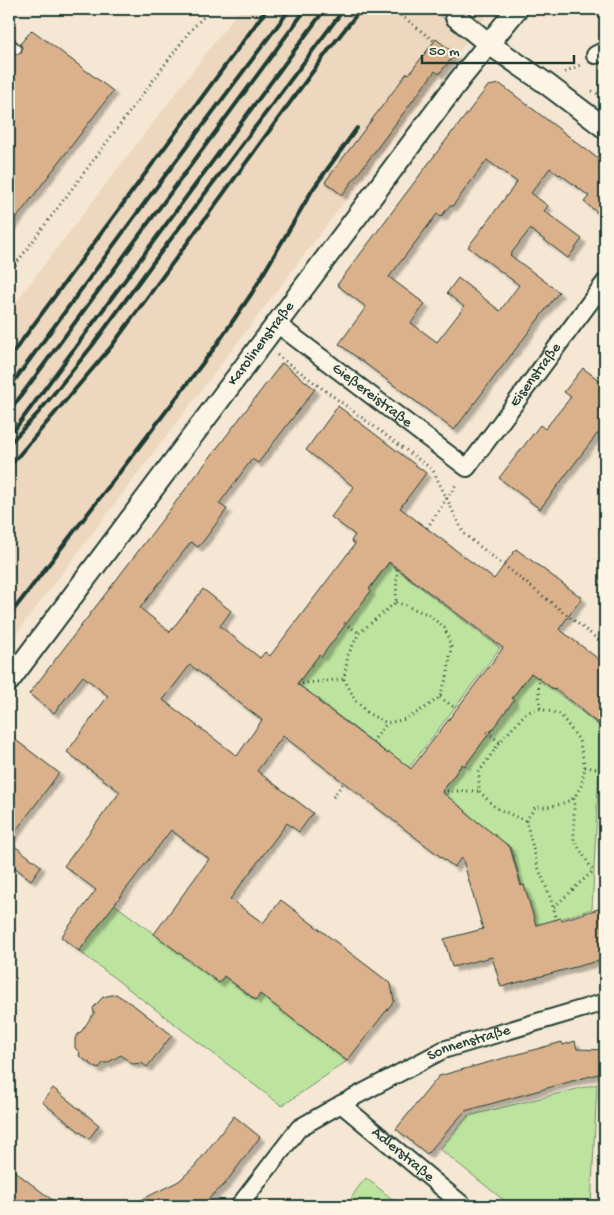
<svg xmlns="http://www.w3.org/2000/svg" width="614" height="1215" font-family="'Gochi Hand',sans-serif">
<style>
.built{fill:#edd7be}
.green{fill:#bde49f;stroke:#6e906a}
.building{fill:#dbb18c;stroke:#1f3d34;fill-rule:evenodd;filter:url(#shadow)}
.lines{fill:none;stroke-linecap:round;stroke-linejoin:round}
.tertiary-tunnel{stroke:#cac5b3;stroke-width:20;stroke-dasharray:20 10;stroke-linecap:butt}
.service-casing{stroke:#1f3d34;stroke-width:11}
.minor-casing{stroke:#1f3d34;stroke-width:20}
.tertiary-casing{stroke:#1f3d34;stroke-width:24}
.path{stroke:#1f3d34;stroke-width:3;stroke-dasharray:1 4;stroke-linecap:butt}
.service{stroke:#fcf5e5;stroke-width:8}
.minor{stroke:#fcf5e5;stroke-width:16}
.tertiary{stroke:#fcf5e5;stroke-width:20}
.rail{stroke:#1f3d34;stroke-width:4}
.labels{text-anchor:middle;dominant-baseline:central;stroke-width:4;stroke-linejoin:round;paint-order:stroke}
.street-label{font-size:15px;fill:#1f3d34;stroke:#fcf5e5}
</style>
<defs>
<filter id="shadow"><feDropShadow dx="4.5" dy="4.5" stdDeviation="1" flood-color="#0004"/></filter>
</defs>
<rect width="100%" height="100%" fill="#f5e7d3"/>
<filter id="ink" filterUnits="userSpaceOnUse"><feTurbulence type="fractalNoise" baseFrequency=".02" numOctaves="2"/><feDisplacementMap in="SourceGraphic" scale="10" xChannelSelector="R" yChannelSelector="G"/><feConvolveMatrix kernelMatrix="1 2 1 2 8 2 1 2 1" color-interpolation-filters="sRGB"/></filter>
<g filter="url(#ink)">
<path class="built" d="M 240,9 L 491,9 L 9,643 L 9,311 Z"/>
<path class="green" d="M 389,563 L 500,648 L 408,769 L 297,684 Z
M 531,672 L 601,727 L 592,909 L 534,927 L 511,848 L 440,794 Z
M 114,904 L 219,982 L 224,976 L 255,1000 L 260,994 L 347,1061 L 282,1106 L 79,951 Z
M 597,1084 L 591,1206 L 511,1206 L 440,1149 L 468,1116 Z
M 366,1178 L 401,1206 L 348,1206 C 352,1195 358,1187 366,1178 Z"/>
<path class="building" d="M 32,30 L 113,91 L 9,228 L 9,60 L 14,53 L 18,54 L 21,53 L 22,48 L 20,44 Z
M 436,39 L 455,54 L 439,74 L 435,71 L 342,195 L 325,182 L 407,73 L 409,74 Z
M 500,84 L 605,164 L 605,218 L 584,202 L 589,196 L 560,174 L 559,175 L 550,168 L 531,193 L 548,206 L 544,211 L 582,239 L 568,258 L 530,229 L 510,255 L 559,292 L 454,430 L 339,344 L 366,307 L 337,285 L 453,131 L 453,132 L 488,86 ZM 487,160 L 517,182 L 468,247 L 519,285 L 500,311 L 458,278 L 447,293 L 464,307 L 437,342 L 411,323 L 425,304 L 389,277 L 437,214 L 441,217 L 450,205 L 452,207 Z
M 282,363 L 315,389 L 258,463 L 252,459 L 219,504 L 227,509 L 205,539 L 198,547 L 191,542 L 140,608 L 170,632 L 203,589 L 231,611 L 220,626 L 260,658 L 265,652 L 270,656 L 355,544 L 351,541 L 355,535 L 331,517 L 354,487 L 306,450 L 338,406 L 426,473 L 400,508 L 494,579 L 516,549 L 582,598 L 559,629 L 605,664 L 605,729 L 581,710 L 582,709 L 554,688 L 553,689 L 531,673 L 512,698 L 514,700 L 465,766 L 462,764 L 442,792 L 466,811 L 465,812 L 510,847 L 521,886 L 524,885 L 536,925 L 561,918 L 562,920 L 605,907 L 605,959 L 501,987 L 492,957 L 452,967 L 444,939 L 483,929 L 462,857 L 454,867 L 283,736 L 257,771 L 313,813 L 299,832 L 287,823 L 230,899 L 263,923 L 281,900 L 391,984 L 394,1001 L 347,1061 L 260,994 L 256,1000 L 224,976 L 219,983 L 154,934 L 209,859 L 171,830 L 79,951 L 61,937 L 96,890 L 64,866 L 120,792 L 67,752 L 108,696 L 83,676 L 54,713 L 29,694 ZM 389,562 L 503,648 L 411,769 L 389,752 L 388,754 L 372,742 L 319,702 L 320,700 L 297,684 L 319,655 L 321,657 L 371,591 L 369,589 ZM 190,665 L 262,720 L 237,756 L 163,700 Z
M 583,368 L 605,385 L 605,435 L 597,434 L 540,509 L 499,478 L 540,425 L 545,429 L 571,397 L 564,392 Z
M 9,735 L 59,773 L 9,840 Z
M 9,842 L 41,866 L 31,880 L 9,863 Z
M 116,994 L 136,1007 L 172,1035 L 147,1067 L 142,1063 L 132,1064 L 121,1055 L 107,1063 L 103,1063 L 98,1069 L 79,1056 L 80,1053 L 75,1048 L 75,1038 L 80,1032 L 81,1032 L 94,1013 L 93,1008 L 103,997 Z
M 575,1041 L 577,1049 L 605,1050 L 605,1072 L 465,1111 L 427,1154 L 396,1129 L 439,1076 L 562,1042 L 563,1045 Z
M 53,1088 L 99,1125 L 89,1139 L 42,1102 Z
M 234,1116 L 260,1137 L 224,1185 L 200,1206 L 129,1206 L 179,1181 L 195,1166 Z
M 9,1167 L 60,1206 L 9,1206 Z"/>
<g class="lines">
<path class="tertiary-tunnel" d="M 446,9 L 456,17"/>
<g class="service-casing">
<path id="service" d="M 9,41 L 17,49"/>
</g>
<g class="minor-casing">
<g id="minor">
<path d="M 595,55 L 605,50"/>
<path id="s1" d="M 277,324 L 467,468 L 605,282"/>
<path id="s2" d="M 341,1104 L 464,1206"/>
<path id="s3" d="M 239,1206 L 299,1128 L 341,1104 L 443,1050 L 605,1002"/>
</g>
</g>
<g class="tertiary-casing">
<g id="tertiary">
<path d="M 456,17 L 489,44 L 544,82 L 605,128"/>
<path id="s4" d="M 9,681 L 460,79 L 517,9"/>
</g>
</g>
<path class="path" d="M 393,9 L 434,41
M 565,72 L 582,64
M 592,91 L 605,97
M 9,273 L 190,31 L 211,9
M 277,355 L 433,470 L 464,534 L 605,645
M 427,528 L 457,483
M 396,602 L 427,614 L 445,628 L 451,647 L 448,673 L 440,697 L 428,706 L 406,719 L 387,723 L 369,714 L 356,701 L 344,679 L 348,655 L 359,633 L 396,602 L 397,569
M 344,623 L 359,633
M 538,677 L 540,709
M 297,684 L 344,679
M 440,697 L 455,708
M 487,732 L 500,742
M 372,742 L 387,723
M 585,767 L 598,769
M 442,791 L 479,791
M 333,797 L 344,782
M 526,821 L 535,807 C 550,808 561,805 574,798
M 554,907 L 593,871 L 574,840 L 574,798 L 581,786 L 585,767 L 579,740 L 560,714 L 540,709 L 527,712 L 500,742 L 479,772 L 479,791 L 496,808 L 526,821 L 538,867 L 549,894 L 557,920"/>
<use href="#service" class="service"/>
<use href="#minor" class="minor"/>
<use href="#tertiary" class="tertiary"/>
<path class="rail" d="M 9,358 L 267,9
M 9,388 L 146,201 L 290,9
M 9,412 L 306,9
M 15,429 L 325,9
M 9,444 L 39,412 L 92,346 L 152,264 L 344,9
M 9,467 L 67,399 L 111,347 L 330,48 L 361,9
M 9,616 L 129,460 L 215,347 L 252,293 L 313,189 L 357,128"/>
</g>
</g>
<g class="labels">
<g class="street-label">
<text stroke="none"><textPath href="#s4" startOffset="421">Karolinenstraße</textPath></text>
<text stroke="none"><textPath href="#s1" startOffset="354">Eisenstraße</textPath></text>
<text stroke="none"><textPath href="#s1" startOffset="119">Gießereistraße</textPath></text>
<text stroke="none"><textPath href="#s3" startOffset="289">Sonnenstraße</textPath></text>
<text stroke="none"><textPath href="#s2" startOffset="80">Adlerstraße</textPath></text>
</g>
</g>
<rect width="614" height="1215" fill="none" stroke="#fcf5e5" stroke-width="30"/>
<rect x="15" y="15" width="584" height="1185" fill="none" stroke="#1f3d34" stroke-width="2" filter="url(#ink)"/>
<path d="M422 55v8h152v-8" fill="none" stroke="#1f3d34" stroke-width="2.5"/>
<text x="429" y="55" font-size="15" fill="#1f3d34" stroke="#fcf5e5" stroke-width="4" paint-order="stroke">50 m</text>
</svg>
